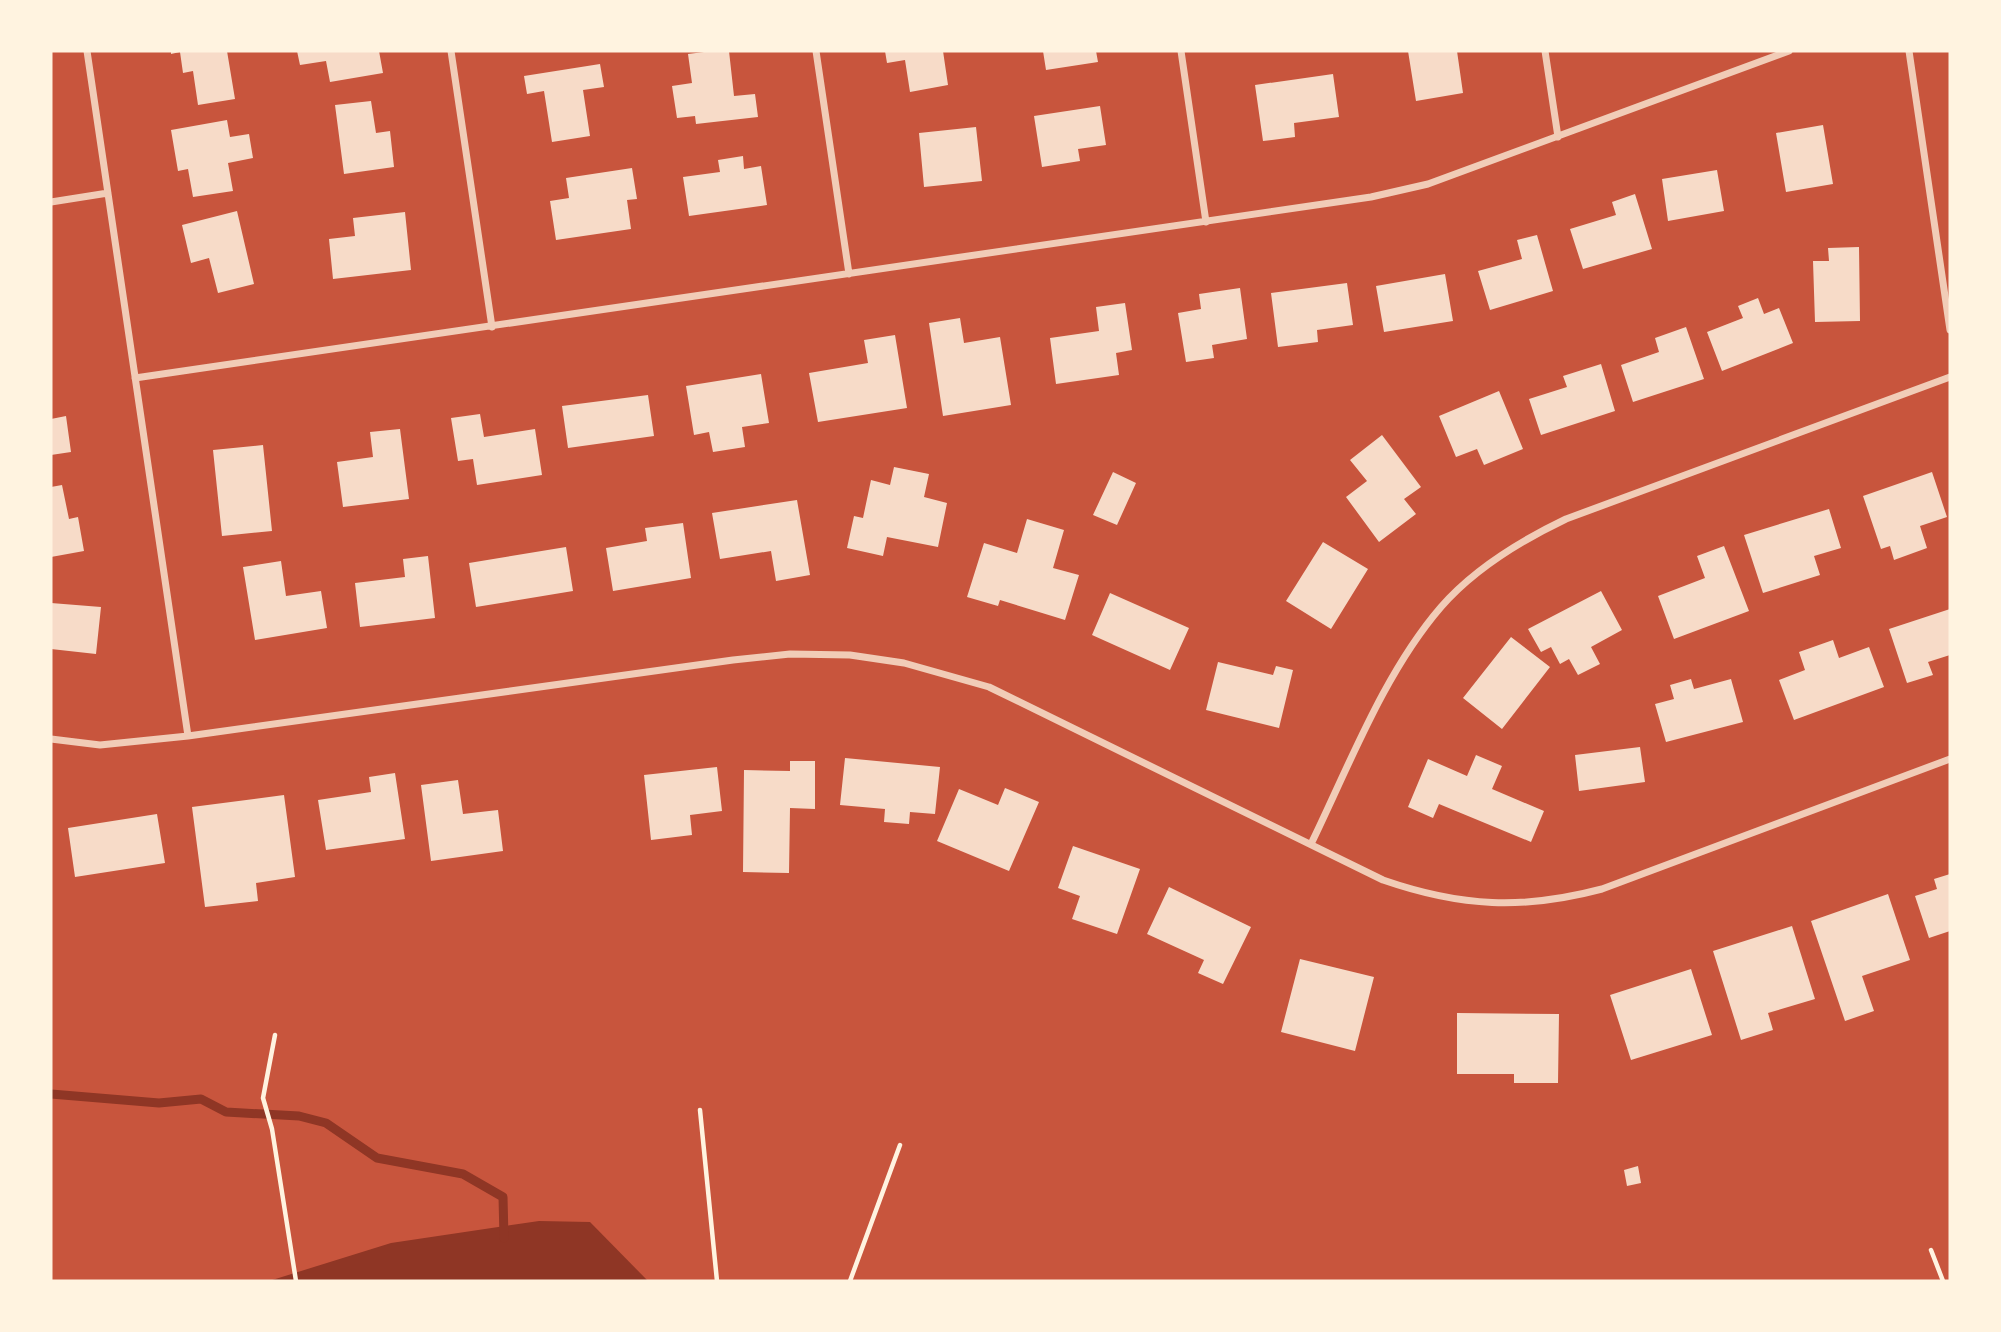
<svg xmlns="http://www.w3.org/2000/svg" width="2001" height="1332" font-family="'Public Sans',sans-serif">
<style>
.water{fill:#8f3625}
.lines{fill:none;stroke-linecap:round;stroke-linejoin:round}
.stream{stroke:#8f3625;stroke-width:9}
.building{fill:#f7dbc8}
.path{stroke:#fff3e0;stroke-width:4.5}
.minor{stroke:#f1ccb7;stroke-width:7}
</style>
<rect width="100%" height="100%" fill="#c8553d"/>
<path class="water" d="M 539,1221 L 590,1222 L 648,1281 L 269,1281 L 391,1243 Z"/>
<g class="lines">
<path class="stream" d="M 51,1094 L 159,1103 L 201,1099 L 226,1112 L 299,1116 L 326,1123 L 377,1158 L 463,1174 L 503,1197 L 504,1238"/>
</g>
<path class="building" d="M 171,51 L 227,51 L 235,99 L 198,105 L 193,71 L 183,73 L 180,52 L 171,54 Z
M 297,51 L 379,51 L 383,73 L 330,82 L 326,61 L 300,65 Z
M 712,51 L 729,51 L 734,96 L 755,94 L 758,117 L 696,124 L 695,116 L 677,118 L 672,86 L 692,83 L 688,54 Z
M 885,51 L 943,51 L 948,85 L 910,92 L 905,60 L 887,63 Z
M 1043,51 L 1096,51 L 1098,62 L 1046,70 Z
M 1408,51 L 1457,51 L 1463,93 L 1416,101 Z
M 600,64 L 604,87 L 583,90 L 590,136 L 552,142 L 544,91 L 527,94 L 524,76 Z
M 1333,74 L 1339,117 L 1294,123 L 1295,137 L 1263,141 L 1255,85 Z
M 371,101 L 376,133 L 390,131 L 394,167 L 344,174 L 335,105 Z
M 1100,106 L 1106,145 L 1078,149 L 1080,161 L 1042,167 L 1034,116 Z
M 227,120 L 230,137 L 249,134 L 253,158 L 228,163 L 233,191 L 193,197 L 188,169 L 178,171 L 171,130 Z
M 1823,125 L 1833,184 L 1786,192 L 1776,133 Z
M 976,127 L 982,181 L 924,187 L 919,133 Z
M 743,156 L 744,169 L 761,166 L 767,205 L 689,216 L 683,177 L 720,172 L 718,160 Z
M 632,168 L 637,199 L 627,200 L 631,229 L 556,240 L 550,201 L 569,198 L 566,178 Z
M 1717,170 L 1724,211 L 1668,221 L 1662,179 Z
M 1635,194 L 1652,249 L 1583,269 L 1570,229 L 1616,215 L 1612,202 Z
M 237,211 L 254,284 L 218,293 L 209,258 L 191,263 L 182,225 Z
M 405,212 L 411,270 L 333,279 L 329,239 L 355,236 L 353,218 Z
M 1537,235 L 1553,291 L 1490,310 L 1478,271 L 1522,259 L 1517,240 Z
M 1859,247 L 1860,321 L 1815,322 L 1813,261 L 1829,261 L 1828,248 Z
M 1445,274 L 1453,321 L 1384,332 L 1376,286 Z
M 1347,283 L 1353,325 L 1317,330 L 1318,342 L 1278,347 L 1271,293 Z
M 1240,288 L 1247,339 L 1212,345 L 1214,358 L 1186,362 L 1178,313 L 1201,309 L 1199,294 Z
M 1758,298 L 1764,314 L 1779,308 L 1793,343 L 1722,371 L 1707,332 L 1743,318 L 1738,306 Z
M 1125,303 L 1132,350 L 1116,353 L 1119,375 L 1056,384 L 1050,338 L 1099,331 L 1096,307 Z
M 960,318 L 964,343 L 1000,337 L 1011,405 L 943,416 L 929,323 Z
M 1686,327 L 1704,379 L 1633,402 L 1621,365 L 1659,352 L 1655,338 Z
M 895,335 L 907,408 L 818,422 L 809,373 L 868,363 L 864,340 Z
M 1601,364 L 1615,411 L 1541,435 L 1529,399 L 1567,387 L 1563,376 Z
M 761,374 L 769,423 L 742,427 L 745,447 L 713,452 L 709,432 L 694,435 L 686,386 Z
M 1499,391 L 1523,449 L 1484,465 L 1477,449 L 1456,457 L 1439,416 Z
M 648,395 L 654,436 L 568,448 L 562,406 Z
M 480,414 L 484,437 L 535,429 L 542,475 L 477,485 L 473,459 L 458,461 L 451,418 Z
M 66,416 L 71,452 L 51,455 L 51,419 Z
M 400,429 L 409,499 L 343,507 L 337,462 L 373,457 L 370,432 Z
M 1382,435 L 1421,487 L 1404,499 L 1416,514 L 1379,542 L 1346,497 L 1367,481 L 1350,460 Z
M 263,445 L 272,531 L 222,536 L 213,450 Z
M 894,467 L 929,474 L 924,497 L 947,503 L 938,547 L 887,537 L 883,556 L 847,548 L 854,516 L 863,518 L 871,480 L 890,485 Z
M 1113,472 L 1136,483 L 1117,525 L 1093,515 Z
M 1932,472 L 1947,517 L 1920,526 L 1927,548 L 1894,560 L 1890,546 L 1881,549 L 1863,496 Z
M 62,485 L 69,519 L 78,517 L 84,551 L 51,557 L 51,487 Z
M 797,500 L 810,575 L 776,581 L 771,551 L 720,559 L 712,513 Z
M 1829,509 L 1841,548 L 1814,556 L 1820,575 L 1763,593 L 1744,535 Z
M 1027,519 L 1064,530 L 1053,568 L 1079,575 L 1065,620 L 1000,600 L 998,606 L 967,597 L 984,543 L 1017,553 Z
M 683,523 L 691,578 L 613,591 L 606,548 L 647,541 L 645,528 Z
M 1323,542 L 1368,569 L 1331,629 L 1286,601 Z
M 1724,546 L 1749,611 L 1674,639 L 1658,596 L 1705,578 L 1697,556 Z
M 566,547 L 573,591 L 476,607 L 469,563 Z
M 428,556 L 435,618 L 360,627 L 355,583 L 405,577 L 403,559 Z
M 281,561 L 286,596 L 321,591 L 327,628 L 255,640 L 243,567 Z
M 1601,591 L 1622,630 L 1591,647 L 1600,664 L 1578,675 L 1569,659 L 1560,664 L 1551,647 L 1541,652 L 1528,629 Z
M 1110,593 L 1189,628 L 1170,670 L 1092,635 Z
M 51,603 L 101,607 L 96,654 L 51,649 Z
M 1950,609 L 1950,655 L 1928,662 L 1933,675 L 1907,683 L 1889,629 Z
M 1511,637 L 1550,667 L 1502,729 L 1463,698 Z
M 1833,640 L 1839,658 L 1869,647 L 1884,687 L 1794,720 L 1779,680 L 1805,670 L 1799,652 Z
M 1218,662 L 1273,675 L 1276,666 L 1293,670 L 1279,728 L 1206,710 Z
M 1691,679 L 1694,689 L 1731,679 L 1743,722 L 1666,742 L 1655,704 L 1674,699 L 1670,685 Z
M 1640,747 L 1645,782 L 1579,791 L 1575,755 Z
M 1476,755 L 1502,766 L 1492,789 L 1544,811 L 1531,842 L 1439,804 L 1433,818 L 1408,807 L 1428,759 L 1467,776 Z
M 845,758 L 940,767 L 935,814 L 910,812 L 909,824 L 884,822 L 885,809 L 840,805 Z
M 790,761 L 815,761 L 815,809 L 790,808 L 789,873 L 743,872 L 744,770 L 790,771 Z
M 717,767 L 722,811 L 690,815 L 692,835 L 651,840 L 644,775 Z
M 395,773 L 405,839 L 326,850 L 318,800 L 371,792 L 369,777 Z
M 458,780 L 463,814 L 498,810 L 503,851 L 431,861 L 421,785 Z
M 1005,788 L 1039,802 L 1009,871 L 937,841 L 959,789 L 998,805 Z
M 284,795 L 295,877 L 256,883 L 258,901 L 205,907 L 192,807 Z
M 157,814 L 165,863 L 75,877 L 68,828 Z
M 1073,846 L 1140,869 L 1117,934 L 1072,919 L 1080,896 L 1058,888 Z
M 1950,874 L 1950,931 L 1929,938 L 1915,896 L 1937,889 L 1934,879 Z
M 1169,887 L 1251,927 L 1223,984 L 1198,973 L 1204,960 L 1147,934 Z
M 1888,894 L 1910,960 L 1862,976 L 1874,1011 L 1845,1021 L 1811,921 Z
M 1792,926 L 1815,999 L 1768,1013 L 1773,1030 L 1741,1040 L 1713,951 Z
M 1300,959 L 1374,977 L 1355,1051 L 1281,1032 Z
M 1691,969 L 1712,1035 L 1631,1060 L 1610,995 Z
M 1457,1013 L 1559,1014 L 1558,1083 L 1514,1083 L 1514,1074 L 1457,1074 Z
M 1638,1166 L 1641,1183 L 1627,1186 L 1624,1170 Z"/>
<g class="lines">
<path class="path" d="M 275,1035 L 263,1098 L 272,1129 L 296,1281
M 700,1110 L 717,1281
M 1931,1250 L 1943,1281
M 850,1281 L 900,1145"/>
<path class="minor" d="M 87,51 L 188,736
M 451,51 L 492,327
M 816,51 L 849,274
M 1181,51 L 1206,222
M 1545,51 L 1558,137
M 1909,51 L 1950,330
M 51,202 L 108,193
M 135,378 L 1371,197 L 1428,184 L 1789,51
M 51,739 L 100,745 L 188,736 L 733,660 L 790,654 L 850,655 L 904,663 L 989,687 L 1383,880 C 1461,907 1523,910 1602,889 L 1950,759
M 1311,844 C 1349,766 1384,673 1441,607 C 1475,568 1520,541 1566,519 L 1950,377"/>
</g>
<rect width="2001" height="1332" fill="none" stroke="#fff3e0" stroke-width="105"/>
</svg>
